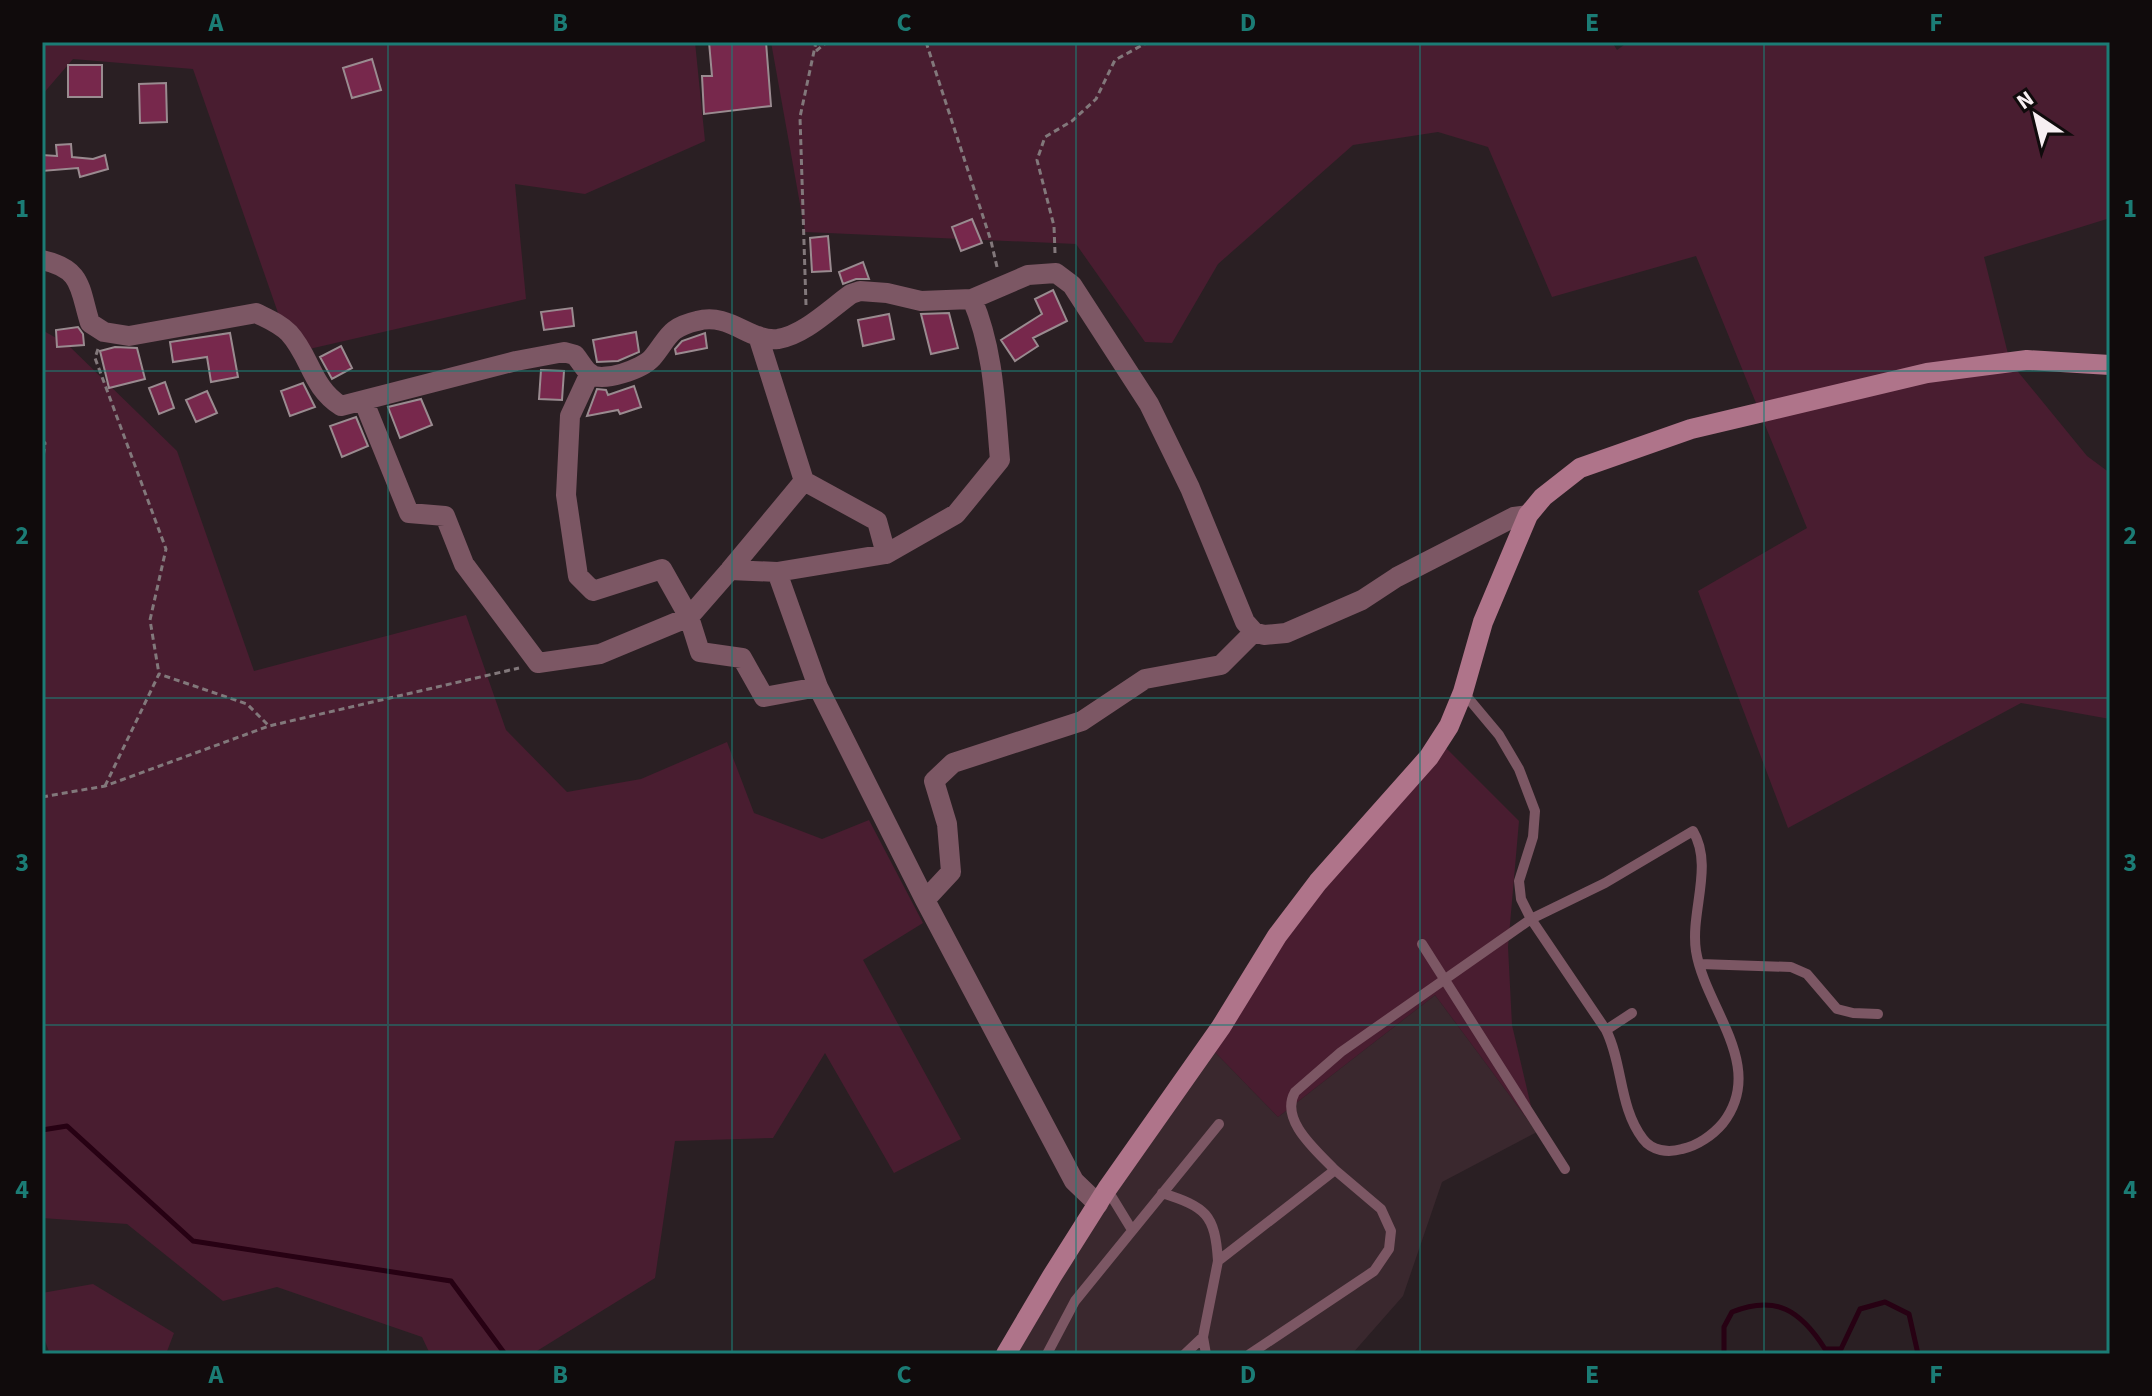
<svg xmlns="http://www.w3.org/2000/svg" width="2152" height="1396" font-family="'Source Sans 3',sans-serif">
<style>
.built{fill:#3a282e}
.green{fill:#491d30}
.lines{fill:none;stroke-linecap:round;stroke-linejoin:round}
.stream{stroke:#270113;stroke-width:5}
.building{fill:#77284c;stroke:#9a8b90;stroke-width:2}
.path{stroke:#82787b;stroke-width:3;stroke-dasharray:6 4;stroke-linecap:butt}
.lane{stroke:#7c5764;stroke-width:10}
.street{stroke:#7c5764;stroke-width:20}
.secondary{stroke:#af748a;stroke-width:20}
.grid{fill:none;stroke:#1b7c75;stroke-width:2;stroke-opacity:0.55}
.neatline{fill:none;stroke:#1b7c75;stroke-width:3}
.grid-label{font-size:26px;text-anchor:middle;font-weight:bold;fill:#1b7c75}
</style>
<rect width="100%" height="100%" fill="#2a1f23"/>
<path class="built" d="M 1435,995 L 1537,1132 L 1442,1182 L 1403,1296 L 1352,1354 L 1007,1354 L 1210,1047 L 1278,1117 Z"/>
<path class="green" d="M 42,42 L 695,42 L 705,141 L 585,194 L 515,184 L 526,299 L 292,353 L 193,69 L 73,59 L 42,95 Z
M 771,42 L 1612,42 L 1617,50 L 1628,42 L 2110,42 L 2110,218 L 1984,257 L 2010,362 L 2087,456 L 2110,473 L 2110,719 L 2021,703 L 1788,828 L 1698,591 L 1807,528 L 1696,256 L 1552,297 L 1488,147 L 1438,132 L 1353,145 L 1218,264 L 1172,343 L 1145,342 L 1076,244 L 805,232 Z
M 42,330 L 67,344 L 177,451 L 254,671 L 466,615 L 506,730 L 567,792 L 641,779 L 727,742 L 754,813 L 822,839 L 869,820 L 923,923 L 863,960 L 961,1139 L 894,1173 L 825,1053 L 773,1138 L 675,1141 L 655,1278 L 532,1354 L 430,1354 L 422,1337 L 277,1287 L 223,1301 L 127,1224 L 42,1218 Z
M 1442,744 L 1519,821 L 1508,947 L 1512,1025 L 1537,1132 L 1435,995 L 1278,1117 L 1210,1047 L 1312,884 Z
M 93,1284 L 174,1333 L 166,1354 L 50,1354 L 42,1333 L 42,1293 Z"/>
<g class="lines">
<path class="stream" d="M 42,1130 L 67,1126 L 193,1241 L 451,1281 L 505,1354
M 1724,1354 L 1724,1327 L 1732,1312 C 1776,1294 1801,1311 1825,1349 L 1841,1349 L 1860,1309 L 1885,1302 L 1909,1314 L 1918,1354"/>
</g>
<path class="building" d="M 709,42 L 766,42 L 771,106 L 704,114 L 702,76 L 712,76 Z
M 372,59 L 381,90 L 352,98 L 343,68 Z
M 68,65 L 102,65 L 102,97 L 68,97 Z
M 166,83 L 167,122 L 140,123 L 139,84 Z
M 71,144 L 72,157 L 93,159 L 105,155 L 108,169 L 80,177 L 78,168 L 42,171 L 42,155 L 57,156 L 56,145 Z
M 972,219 L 982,243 L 961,251 L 952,227 Z
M 828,236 L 831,271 L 812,272 L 810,238 Z
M 863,262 L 869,279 L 856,279 L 843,284 L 839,272 Z
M 1053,290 L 1067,321 L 1033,338 L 1038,346 L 1015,361 L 1001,340 L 1042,314 L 1035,299 Z
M 572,308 L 574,326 L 544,330 L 541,312 Z
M 949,313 L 958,348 L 931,354 L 921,314 Z
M 889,314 L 894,339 L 863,346 L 858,320 Z
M 78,327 L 83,334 L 84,345 L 57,347 L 56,330 Z
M 636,332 L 639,352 L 618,361 L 597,362 L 593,340 Z
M 230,333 L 238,377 L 211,382 L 207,357 L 173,362 L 170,342 Z
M 705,333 L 707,348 L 676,354 L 675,349 L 682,341 Z
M 341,346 L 352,368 L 332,379 L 320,357 Z
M 115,347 L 137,348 L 145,379 L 109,388 L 100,351 Z
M 541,370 L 564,371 L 562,400 L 539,399 Z
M 165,382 L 174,408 L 159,414 L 149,388 Z
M 303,383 L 315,407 L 290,416 L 281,391 Z
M 634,386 L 641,407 L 620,414 L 618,410 L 587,416 L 597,389 L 606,390 L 608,395 Z
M 207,391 L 217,413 L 196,422 L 186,400 Z
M 421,399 L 432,425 L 400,438 L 388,407 Z
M 356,417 L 368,446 L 342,457 L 330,426 Z"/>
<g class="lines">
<path class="path" d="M 926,42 L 991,241 L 997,267
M 816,51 L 827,42
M 1055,253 L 1054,226 L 1037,160 L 1045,137 L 1072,121 L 1096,99 L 1115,60 L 1148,42
M 806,305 L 800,117 L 816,42
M 98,349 L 95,358 L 166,549 L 150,620 L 159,674
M 42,440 L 45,443 L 42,465
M 105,786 L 159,674 L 247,704 L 269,726
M 42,797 L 105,786 L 269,726 L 519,668"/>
<path class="lane" d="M 1693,831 C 1714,866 1690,912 1696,951 C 1705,1008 1767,1066 1723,1123 C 1713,1135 1697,1146 1682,1149 C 1668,1153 1652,1151 1643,1139 C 1619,1108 1623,1064 1606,1030 L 1531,919 L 1605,883 Z
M 1422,944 L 1565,1169
M 1700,964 L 1791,967 L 1807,974 L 1837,1009 L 1853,1013 L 1878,1014
M 1606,1030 L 1632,1013
M 1107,1189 L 1132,1230
M 1162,1193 C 1206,1207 1215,1214 1218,1261
M 1047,1354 L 1075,1301 L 1219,1124
M 1185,1354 L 1203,1337
M 1206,1354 L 1203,1337 L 1218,1261 L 1335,1170 C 1317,1151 1279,1120 1295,1092 L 1341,1052 L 1531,919 L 1521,899 L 1519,881 L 1533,837 L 1535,811 L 1519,769 L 1499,735 L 1463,692
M 1250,1354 L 1374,1271 L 1389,1249 L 1391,1231 L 1381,1209 L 1335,1170"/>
<path class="street" d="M 42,260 C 83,269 79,288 90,323 L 104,332 L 129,336 L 256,313 C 268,319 279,323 289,333 C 311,357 311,387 341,406 L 516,361 L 564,352 L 575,355 C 580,361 584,369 590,374 C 603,383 642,369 652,358 C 669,338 667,328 697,321 C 730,312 749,342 778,339 C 804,335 830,309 851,294 L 860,291 L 887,293 L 921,301 L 972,299 L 1028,275 L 1056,273 L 1072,285 L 1149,404 L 1190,488 L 1245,622 L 1254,632 L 1264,635 L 1286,633 L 1362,600 L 1397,577 L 1514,517 L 1528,515
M 972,299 C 994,350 995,404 1000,460 L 956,514 L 886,554 L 777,572 L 818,687 L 925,900 L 1074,1181 L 1098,1204
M 758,336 L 804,481 L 877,521 L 886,554
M 590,373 L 570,416 L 566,495 L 578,576 L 593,591 L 662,569 L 689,617 L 700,652 L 742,658 L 764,697 L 818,687
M 364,402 L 409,513 L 445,516 L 464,564 L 538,663 L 600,654 L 689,617 L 730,570 L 777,572
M 730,570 L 804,481
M 925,900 L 951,872 L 947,824 L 934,781 L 953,763 L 1082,721 L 1145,679 L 1221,665 L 1254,632"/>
<path class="secondary" d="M 1006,1354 L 1052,1276 L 1107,1189 L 1221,1027 L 1277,936 L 1318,882 L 1429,757 L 1449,726 L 1463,692 L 1483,622 L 1528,515 L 1543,497 L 1580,468 L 1691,429 L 1927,373 L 2027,360 L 2110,365"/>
</g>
<path class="grid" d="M 388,42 L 388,1354M 732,42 L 732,1354M 1076,42 L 1076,1354M 1420,42 L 1420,1354M 1764,42 L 1764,1354M 42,371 L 2110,371M 42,698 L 2110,698M 42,1025 L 2110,1025"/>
<rect width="2152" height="1396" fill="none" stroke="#100b0c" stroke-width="88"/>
<g transform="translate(2036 116) rotate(325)" stroke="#100b0c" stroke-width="6" paint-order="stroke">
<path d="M0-6L14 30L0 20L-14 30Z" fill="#f7eff2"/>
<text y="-12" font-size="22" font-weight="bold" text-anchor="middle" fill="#f7eff2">N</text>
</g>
<rect x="44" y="44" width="2064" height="1308" class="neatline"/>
<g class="grid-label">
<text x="216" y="31">A</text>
<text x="560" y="31">B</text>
<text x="904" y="31">C</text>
<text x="1248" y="31">D</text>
<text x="1592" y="31">E</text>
<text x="1936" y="31">F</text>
<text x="22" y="217">1</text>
<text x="2130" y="217">1</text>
<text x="22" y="544">2</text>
<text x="2130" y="544">2</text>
<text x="22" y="871">3</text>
<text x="2130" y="871">3</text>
<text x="22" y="1198">4</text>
<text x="2130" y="1198">4</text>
<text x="216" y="1383">A</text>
<text x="560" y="1383">B</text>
<text x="904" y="1383">C</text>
<text x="1248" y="1383">D</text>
<text x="1592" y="1383">E</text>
<text x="1936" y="1383">F</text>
</g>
</svg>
